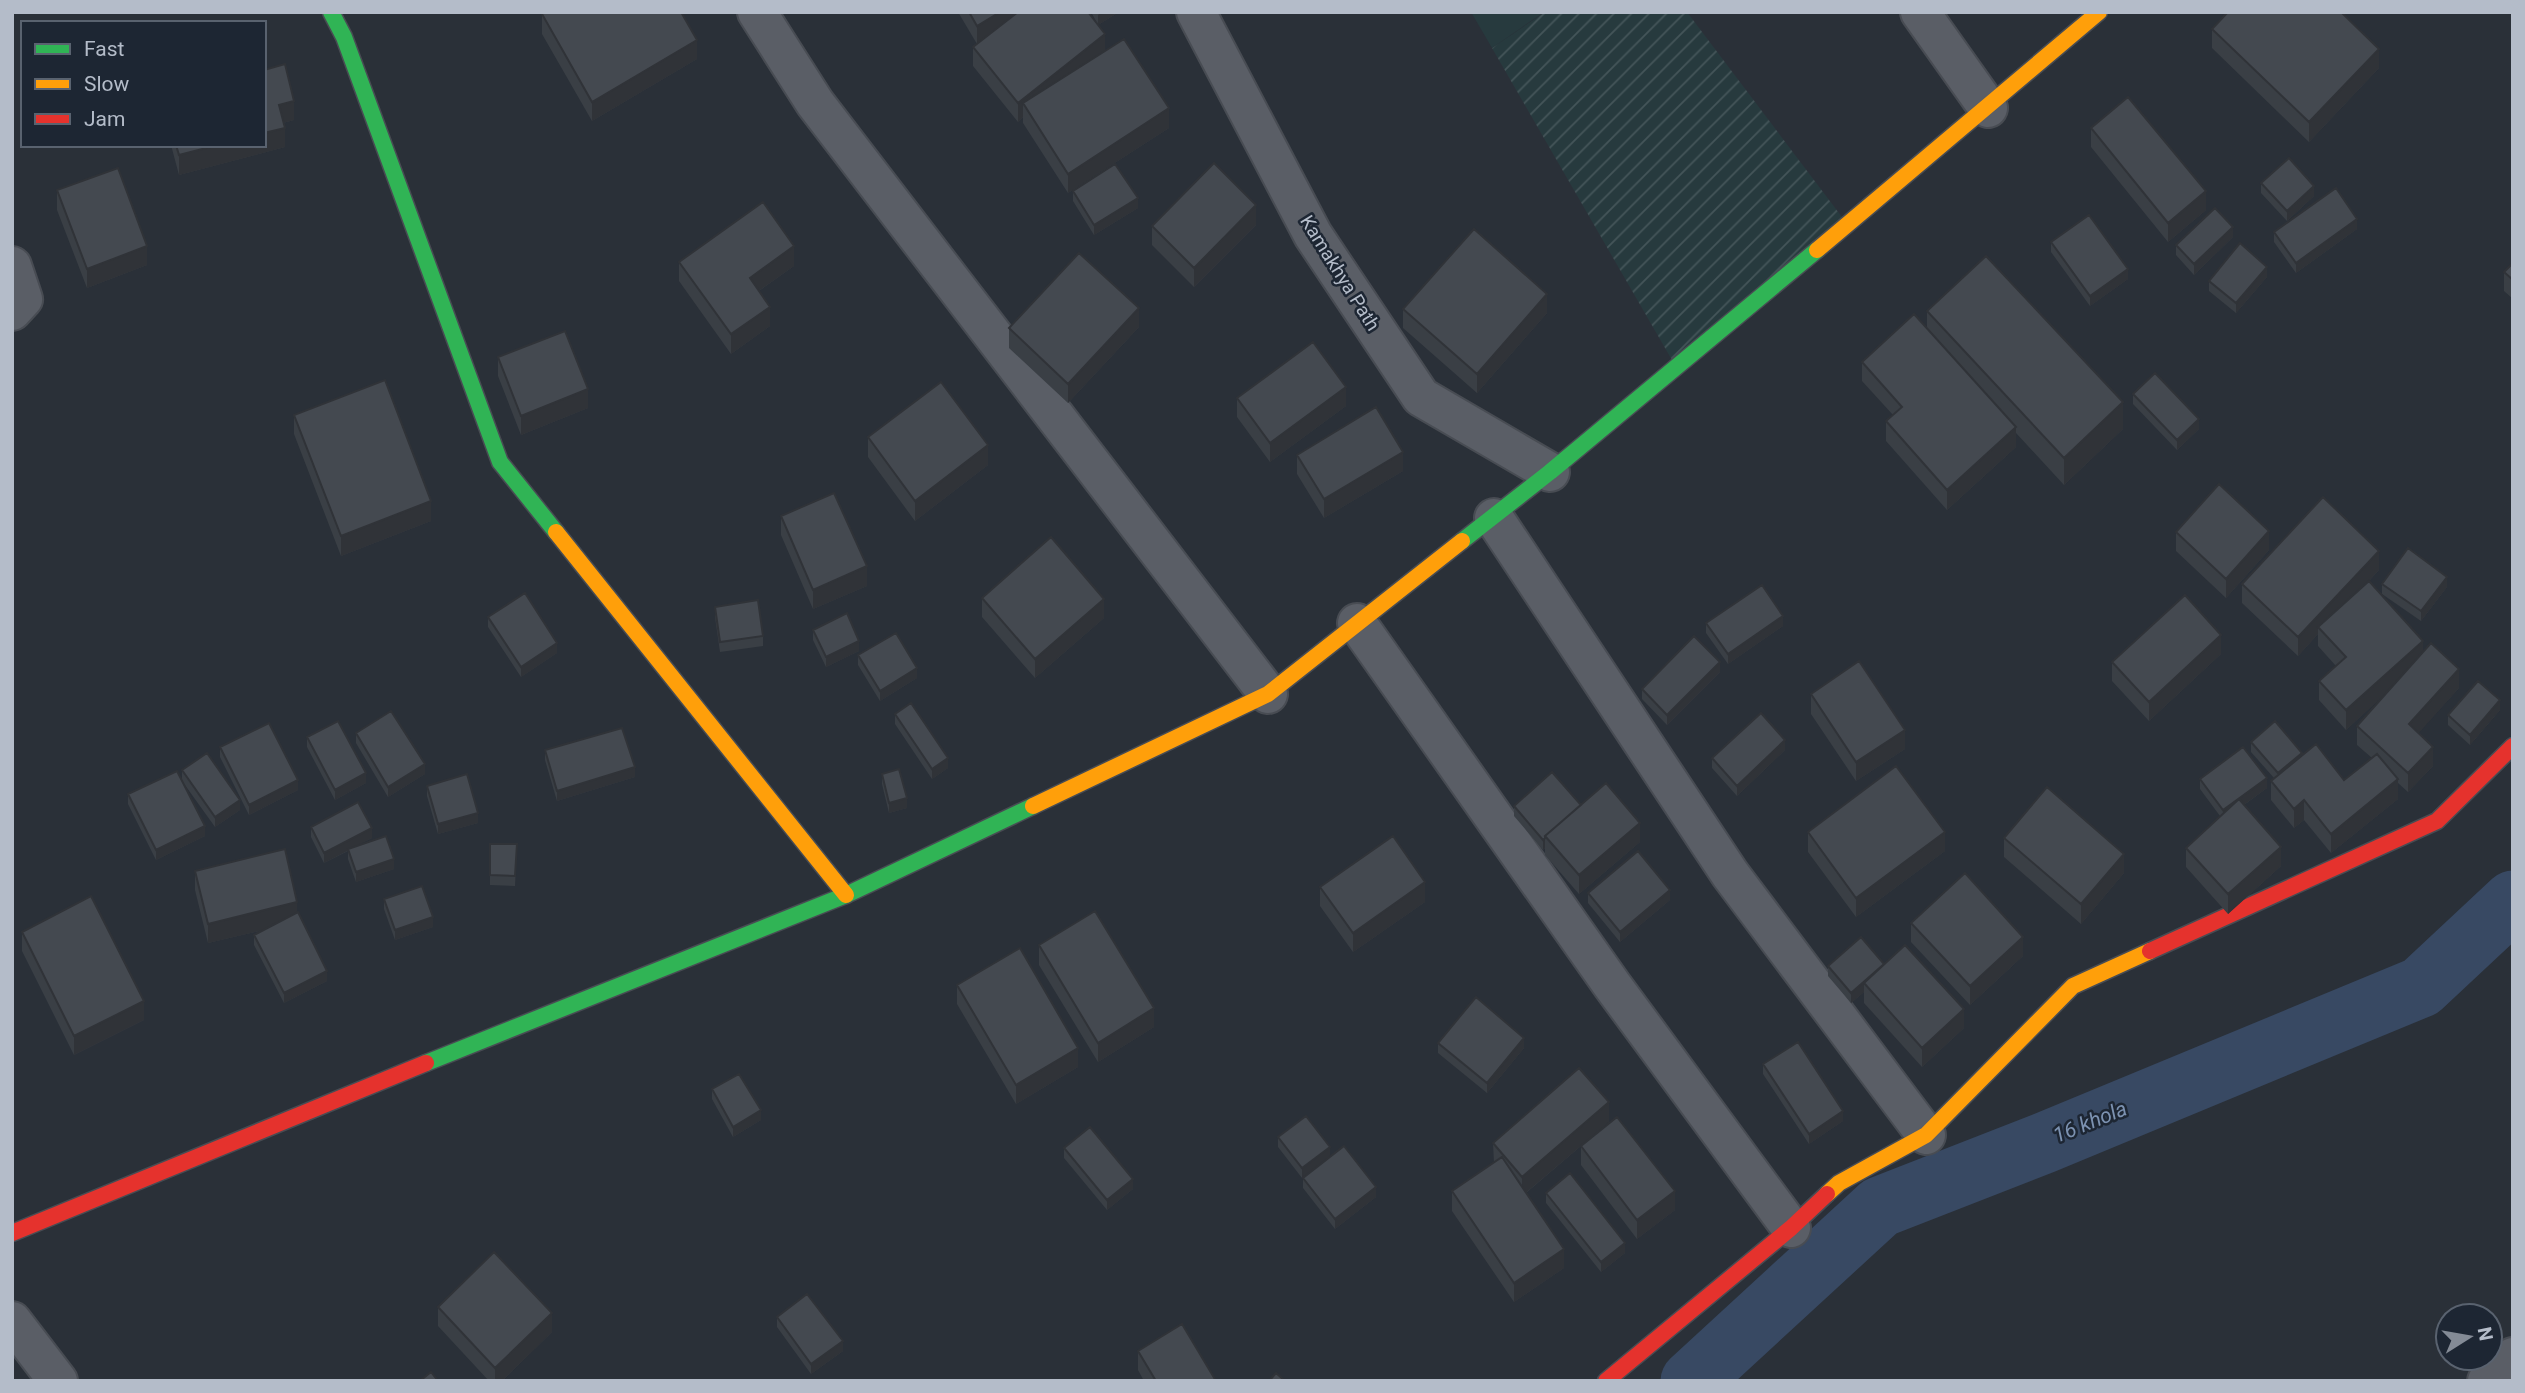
<svg xmlns="http://www.w3.org/2000/svg" width="2525" height="1393" font-family="Roboto,sans-serif">
<style>
.garden{fill:url(#garden-furrows)}
.pitch{fill:#273a3e}
.lines{fill:none;stroke-linecap:round;stroke-linejoin:round}
.canal{stroke:#384963;stroke-width:61}
.street-casing{stroke:#484c53;stroke-width:42}
.fast-casing{stroke:#484c53;stroke-width:19}
.slow-casing{stroke:#484c53;stroke-width:19}
.jam-casing{stroke:#484c53;stroke-width:19}
.street{stroke:#5a5e66;stroke-width:38}
.fast{stroke:#30b455;stroke-width:16}
.slow{stroke:#ff9f0a;stroke-width:16}
.jam{stroke:#e5322d;stroke-width:16}
.wall{fill:#3a3f45}
.shaded-wall{fill:#303338}
.building{fill:#444950;stroke:#303338;stroke-width:2}
.labels{text-anchor:middle;dominant-baseline:central;stroke-width:5;stroke-linejoin:round;paint-order:stroke}
.street-label{font-size:19px;fill:#b4bcc9;stroke:#1d2633}
.water-label{font-size:21px;font-style:italic;fill:#7c92b1;stroke:#1d2633}
</style>
<defs>
<pattern id="garden-furrows" width="10" height="10" patternUnits="userSpaceOnUse" patternTransform="scale(1.75)"><rect width="10" height="10" fill="#273a3e"/><path d="M-1 1l2-2M0 10L10 0M9 11l2-2" fill="none" stroke="#445559"/></pattern>
</defs>
<rect width="100%" height="100%" fill="#2a3038"/>
<path class="garden" d="M 1545,12 L 1687,12 L 1848,225 L 1676,367 L 1492,48 Z"/>
<path class="pitch" d="M 1471,12 L 1544,12 L 1492,48 Z"/>
<g class="lines">
<path class="canal" d="M 1691,1381 L 1880,1207 L 2044,1143 L 2421,987 L 2513,901"/>
<g class="street-casing">
<path id="street" d="M 757,12 L 815,103 L 1268,694
M 1196,12 L 1313,235 L 1421,397 L 1550,472
M 1920,12 L 1988,108
M 12,266 L 23,299 L 12,311
M 1494,518 L 1730,874 L 1926,1135
M 1357,623 L 1612,985 L 1791,1228
M 12,1321 L 58,1381
M 2487,1381 L 2513,1357"/>
</g>
<g class="fast-casing">
<path id="fast" d="M 331,12 L 344,37 L 500,462 L 556,532
M 1462,541 L 1550,472 L 1817,250
M 426,1063 L 846,895 L 1033,806"/>
</g>
<g class="slow-casing">
<path id="slow" d="M 1817,250 L 2099,12
M 556,532 L 846,895
M 1033,806 L 1268,694 L 1462,541
M 1827,1194 L 1839,1183 L 1926,1135 L 2073,986 L 2150,951"/>
</g>
<g class="jam-casing">
<path id="jam" d="M 2150,951 L 2437,821 L 2513,746
M 12,1233 L 426,1063
M 1606,1381 L 1791,1228 L 1827,1194"/>
</g>
<use href="#street" class="street"/>
<use href="#fast" class="fast"/>
<use href="#slow" class="slow"/>
<use href="#jam" class="jam"/>
</g>
<path class="wall" d="M 958,12 L 1088,12 L 1105,51 L 1169,128 L 1068,193 L 1023,123 L 1023,117 L 1018,122 L 973,66 L 973,47 L 977,44 Z
M 1091,12 L 1119,12 L 1098,25 Z
M 542,14 L 697,59 L 592,121 L 542,34 Z
M 2212,29 L 2379,68 L 2309,142 L 2212,48 Z
M 264,70 L 294,120 L 283,123 L 285,147 L 179,175 L 171,145 L 264,145 Z
M 2091,128 L 2206,210 L 2168,242 L 2091,147 Z
M 2261,183 L 2314,196 L 2287,221 L 2261,193 Z
M 57,190 L 147,265 L 87,288 L 57,210 Z
M 1073,191 L 1138,208 L 1094,235 L 1073,201 Z
M 1256,225 L 1194,287 L 1152,245 L 1152,226 Z
M 2357,229 L 2296,273 L 2274,242 L 2274,232 Z
M 2233,237 L 2194,275 L 2176,255 L 2176,245 Z
M 2051,242 L 2128,279 L 2090,306 L 2051,252 Z
M 679,262 L 794,266 L 759,291 L 770,326 L 731,354 L 679,281 Z
M 2513,263 L 2513,299 L 2504,291 L 2504,272 Z
M 2267,277 L 2236,313 L 2209,291 L 2209,281 Z
M 1403,309 L 1547,313 L 1477,393 L 1403,328 Z
M 1927,311 L 2123,429 L 2064,485 L 2016,433 L 2016,447 L 1947,510 L 1886,441 L 1886,421 L 1893,415 L 1862,381 L 1862,362 L 1927,329 Z
M 1139,327 L 1068,403 L 1009,348 L 1009,328 Z
M 498,357 L 588,408 L 521,435 L 498,376 Z
M 2133,394 L 2199,429 L 2177,450 L 2133,404 Z
M 1237,398 L 1346,406 L 1270,462 L 1237,417 Z
M 294,415 L 431,521 L 341,556 L 294,434 Z
M 868,437 L 988,465 L 915,521 L 868,457 Z
M 1297,455 L 1403,471 L 1324,518 L 1297,474 Z
M 781,516 L 867,586 L 813,609 L 781,535 Z
M 2176,532 L 2269,550 L 2226,598 L 2176,551 Z
M 2379,570 L 2369,581 L 2423,653 L 2459,688 L 2418,733 L 2433,766 L 2408,792 L 2398,783 L 2398,799 L 2331,853 L 2304,820 L 2294,828 L 2271,800 L 2271,781 L 2274,778 L 2251,752 L 2251,742 L 2302,755 L 2344,780 L 2372,758 L 2357,745 L 2357,726 L 2386,693 L 2346,730 L 2319,700 L 2319,681 L 2336,666 L 2318,646 L 2318,634 L 2298,656 L 2242,603 L 2242,584 Z
M 2382,584 L 2447,587 L 2421,621 L 2382,594 Z
M 982,598 L 1104,618 L 1035,678 L 982,617 Z
M 715,607 L 763,636 L 763,646 L 720,652 L 715,617 Z
M 488,617 L 557,653 L 521,677 L 488,627 Z
M 1706,623 L 1783,626 L 1728,664 L 1706,633 Z
M 813,630 L 859,651 L 826,667 L 813,640 Z
M 2221,654 L 2149,721 L 2112,681 L 2112,662 Z
M 858,655 L 917,678 L 880,701 L 858,665 Z
M 1720,672 L 1667,725 L 1642,699 L 1642,689 Z
M 1811,694 L 1905,749 L 1856,781 L 1811,714 Z
M 2500,710 L 2470,745 L 2448,725 L 2448,715 Z
M 895,714 L 948,768 L 932,779 L 895,724 Z
M 356,733 L 425,774 L 388,797 L 356,743 Z
M 307,737 L 366,783 L 335,800 L 307,747 Z
M 220,747 L 298,790 L 249,815 L 220,757 Z
M 545,750 L 635,777 L 557,801 L 545,760 Z
M 1785,750 L 1737,796 L 1712,768 L 1712,758 Z
M 182,770 L 240,810 L 215,827 L 182,781 L 205,836 L 156,860 L 128,804 L 128,794 L 182,780 Z
M 882,774 L 907,808 L 889,813 L 882,784 Z
M 2200,779 L 2267,788 L 2244,805 L 2281,866 L 2228,914 L 2186,867 L 2186,848 L 2220,816 L 2200,789 Z
M 427,786 L 478,823 L 438,834 L 427,796 Z
M 1581,805 L 1640,842 L 1579,894 L 1545,855 L 1545,848 L 1543,850 L 1514,816 L 1514,806 Z
M 311,827 L 372,838 L 358,845 L 394,869 L 356,882 L 348,859 L 348,851 L 324,863 L 311,837 Z
M 1808,832 L 1945,851 L 1856,917 L 1808,852 Z
M 2004,838 L 2124,873 L 2081,924 L 2004,857 Z
M 490,844 L 517,844 L 515,886 L 490,885 Z
M 195,871 L 297,913 L 327,981 L 284,1003 L 254,945 L 254,935 L 264,930 L 208,943 L 195,890 Z
M 1320,887 L 1425,902 L 1353,952 L 1320,906 Z
M 1588,893 L 1670,900 L 1620,942 L 1588,903 Z
M 384,899 L 433,927 L 395,940 L 384,909 Z
M 1911,923 L 2023,956 L 1970,1005 L 1911,942 Z
M 22,932 L 144,1020 L 74,1055 L 22,951 Z
M 1039,945 L 1154,1027 L 1098,1062 L 1039,965 Z
M 1884,965 L 1964,1028 L 1922,1067 L 1864,1003 L 1864,992 L 1851,1003 L 1828,976 L 1828,966 Z
M 957,985 L 1078,1067 L 1016,1104 L 957,1004 Z
M 1438,1043 L 1524,1048 L 1487,1093 L 1438,1053 Z
M 1763,1064 L 1843,1121 L 1809,1144 L 1763,1074 Z
M 712,1089 L 761,1120 L 733,1137 L 712,1099 Z
M 1609,1122 L 1526,1193 L 1564,1268 L 1514,1302 L 1452,1211 L 1452,1191 L 1494,1163 L 1493,1143 Z
M 1278,1137 L 1330,1157 L 1376,1197 L 1335,1229 L 1303,1188 L 1303,1178 L 1326,1160 L 1302,1178 L 1278,1147 Z
M 1581,1146 L 1675,1210 L 1637,1239 L 1581,1165 Z
M 1064,1148 L 1133,1189 L 1107,1210 L 1064,1158 Z
M 1546,1193 L 1625,1253 L 1601,1272 L 1546,1203 Z
M 438,1307 L 552,1332 L 502,1381 L 489,1381 L 438,1326 Z
M 777,1317 L 843,1351 L 811,1374 L 777,1327 Z
M 1138,1351 L 1216,1381 L 1144,1381 L 1138,1370 Z"/>
<path class="shaded-wall" d="M 1000,12 L 1033,12 L 977,45 L 977,26 Z
M 1102,12 L 1119,12 L 1098,25 L 1098,15 Z
M 1105,34 L 1105,53 L 1023,103 L 1023,117 L 1018,122 L 1018,103 Z
M 697,40 L 697,59 L 592,121 L 592,102 Z
M 2379,49 L 2379,68 L 2309,142 L 2309,122 Z
M 294,101 L 294,120 L 279,124 L 279,105 Z
M 1169,108 L 1169,128 L 1068,193 L 1068,174 Z
M 285,128 L 285,147 L 179,175 L 179,155 L 218,145 L 264,145 L 264,133 Z
M 2314,186 L 2314,196 L 2287,221 L 2287,211 Z
M 2206,191 L 2206,210 L 2168,242 L 2168,223 Z
M 1138,198 L 1138,208 L 1094,235 L 1094,225 Z
M 1256,205 L 1256,225 L 1194,287 L 1194,268 Z
M 2357,219 L 2357,229 L 2296,273 L 2296,263 Z
M 2233,227 L 2233,237 L 2194,275 L 2194,264 Z
M 147,246 L 147,265 L 87,288 L 87,269 Z
M 794,246 L 794,266 L 750,297 L 750,278 Z
M 2267,267 L 2267,277 L 2236,313 L 2236,303 Z
M 2128,269 L 2128,279 L 2090,306 L 2090,296 Z
M 1547,294 L 1547,313 L 1477,393 L 1477,374 Z
M 770,307 L 770,326 L 731,354 L 731,334 Z
M 1139,308 L 1139,327 L 1068,403 L 1068,384 Z
M 1346,387 L 1346,406 L 1270,462 L 1270,443 Z
M 588,389 L 588,408 L 521,435 L 521,416 Z
M 2123,402 L 2123,429 L 2064,485 L 2064,458 Z
M 2199,419 L 2199,429 L 2177,450 L 2177,440 Z
M 2016,427 L 2016,447 L 1947,510 L 1947,490 Z
M 988,445 L 988,465 L 915,521 L 915,501 Z
M 1403,452 L 1403,471 L 1324,518 L 1324,499 Z
M 431,501 L 431,521 L 341,556 L 341,536 Z
M 2269,531 L 2269,550 L 2226,598 L 2226,579 Z
M 2379,551 L 2379,570 L 2322,631 L 2318,627 L 2318,634 L 2298,656 L 2298,637 Z
M 867,566 L 867,586 L 813,609 L 813,590 Z
M 2447,577 L 2447,587 L 2421,621 L 2421,611 Z
M 1104,599 L 1104,618 L 1035,678 L 1035,659 Z
M 1783,616 L 1783,626 L 1728,664 L 1728,654 Z
M 2221,635 L 2221,654 L 2149,721 L 2149,702 Z
M 859,641 L 859,651 L 826,667 L 826,657 Z
M 2423,641 L 2423,660 L 2346,730 L 2346,710 Z
M 557,643 L 557,653 L 521,677 L 521,667 Z
M 1720,662 L 1720,672 L 1667,725 L 1667,715 Z
M 917,668 L 917,678 L 880,701 L 880,691 Z
M 2459,669 L 2459,688 L 2409,744 L 2409,724 Z
M 2500,700 L 2500,710 L 2470,745 L 2470,735 Z
M 1905,730 L 1905,749 L 1856,781 L 1856,762 Z
M 1785,740 L 1785,750 L 1737,796 L 1737,786 Z
M 2433,747 L 2433,766 L 2408,792 L 2408,773 Z
M 2302,753 L 2302,763 L 2278,783 L 2278,773 Z
M 948,758 L 948,768 L 932,779 L 932,769 Z
M 425,764 L 425,774 L 388,797 L 388,787 Z
M 635,767 L 635,777 L 557,801 L 557,791 Z
M 366,773 L 366,783 L 335,800 L 335,790 Z
M 2267,778 L 2267,788 L 2223,820 L 2223,810 Z
M 2398,779 L 2398,799 L 2331,853 L 2331,834 Z
M 298,780 L 298,790 L 249,815 L 249,805 Z
M 907,798 L 907,808 L 889,813 L 889,803 Z
M 240,800 L 240,810 L 215,827 L 215,817 Z
M 2304,800 L 2304,820 L 2294,828 L 2294,809 Z
M 478,813 L 478,823 L 438,834 L 438,824 Z
M 1640,823 L 1640,842 L 1579,894 L 1579,875 Z
M 205,826 L 205,836 L 156,860 L 156,850 Z
M 372,828 L 372,838 L 324,863 L 324,853 Z
M 1945,832 L 1945,851 L 1856,917 L 1856,898 Z
M 1545,838 L 1545,848 L 1543,850 L 1543,840 Z
M 2281,847 L 2281,866 L 2228,914 L 2228,894 Z
M 2124,854 L 2124,873 L 2081,924 L 2081,904 Z
M 394,859 L 394,869 L 356,882 L 356,872 Z
M 1425,882 L 1425,902 L 1353,952 L 1353,933 Z
M 1670,890 L 1670,900 L 1620,942 L 1620,932 Z
M 297,902 L 297,922 L 208,943 L 208,924 Z
M 433,917 L 433,927 L 395,940 L 395,930 Z
M 2023,937 L 2023,956 L 1970,1005 L 1970,986 Z
M 1884,964 L 1864,983 L 1864,992 L 1851,1003 L 1851,993 Z
M 327,971 L 327,981 L 284,1003 L 284,993 Z
M 144,1001 L 144,1020 L 74,1055 L 74,1036 Z
M 1154,1008 L 1154,1027 L 1098,1062 L 1098,1043 Z
M 1964,1009 L 1964,1028 L 1922,1067 L 1922,1048 Z
M 1524,1038 L 1524,1048 L 1487,1093 L 1487,1083 Z
M 1078,1048 L 1078,1067 L 1016,1104 L 1016,1085 Z
M 1609,1102 L 1609,1122 L 1522,1196 L 1522,1177 Z
M 761,1110 L 761,1120 L 733,1137 L 733,1127 Z
M 1843,1111 L 1843,1121 L 1809,1144 L 1809,1134 Z
M 1330,1147 L 1330,1157 L 1302,1178 L 1302,1168 Z
M 1133,1179 L 1133,1189 L 1107,1210 L 1107,1200 Z
M 1376,1187 L 1376,1197 L 1335,1229 L 1335,1219 Z
M 1675,1191 L 1675,1210 L 1637,1239 L 1637,1220 Z
M 1625,1243 L 1625,1253 L 1601,1272 L 1601,1262 Z
M 1564,1249 L 1564,1268 L 1514,1302 L 1514,1283 Z
M 552,1313 L 552,1332 L 502,1381 L 495,1381 L 495,1368 Z
M 843,1341 L 843,1351 L 811,1374 L 811,1364 Z"/>
<path class="building" d="M 546,12 L 681,12 L 697,40 L 592,102 L 542,14 Z
M 969,12 L 1000,12 L 977,26 Z
M 1018,12 L 1088,12 L 1105,34 L 1018,103 L 973,47 Z
M 2228,12 L 2341,12 L 2379,49 L 2309,122 L 2212,29 Z
M 1124,39 L 1169,108 L 1068,174 L 1023,103 Z
M 285,64 L 294,101 L 279,105 L 285,128 L 264,133 L 264,70 Z
M 2128,97 L 2206,191 L 2168,223 L 2091,128 Z
M 176,145 L 218,145 L 179,155 Z
M 2289,158 L 2314,186 L 2287,211 L 2261,183 Z
M 1214,163 L 1256,205 L 1194,268 L 1152,226 Z
M 1115,164 L 1138,198 L 1094,225 L 1073,191 Z
M 118,168 L 147,246 L 87,269 L 57,190 Z
M 2336,188 L 2357,219 L 2296,263 L 2274,232 Z
M 763,202 L 794,246 L 750,278 L 770,307 L 731,334 L 679,262 Z
M 2215,208 L 2233,227 L 2194,264 L 2176,245 Z
M 2089,215 L 2128,269 L 2090,296 L 2051,242 Z
M 1474,229 L 1547,294 L 1477,374 L 1403,309 Z
M 2240,243 L 2267,267 L 2236,303 L 2209,281 Z
M 1079,253 L 1139,308 L 1068,384 L 1009,328 Z
M 1986,256 L 2123,402 L 2064,458 L 1927,311 Z
M 2513,263 L 2513,280 L 2504,272 Z
M 1914,314 L 2016,427 L 1947,490 L 1886,421 L 1902,407 L 1862,362 Z
M 565,331 L 588,389 L 521,416 L 498,357 Z
M 1313,342 L 1346,387 L 1270,443 L 1237,398 Z
M 2155,373 L 2199,419 L 2177,440 L 2133,394 Z
M 385,380 L 431,501 L 341,536 L 294,415 Z
M 941,382 L 988,445 L 915,501 L 868,437 Z
M 1376,407 L 1403,452 L 1324,499 L 1297,455 Z
M 2219,484 L 2269,531 L 2226,579 L 2176,532 Z
M 834,493 L 867,566 L 813,590 L 781,516 Z
M 2323,497 L 2379,551 L 2298,637 L 2242,584 Z
M 1051,537 L 1104,599 L 1035,659 L 982,598 Z
M 2408,548 L 2447,577 L 2421,611 L 2382,584 Z
M 2369,581 L 2423,641 L 2346,710 L 2319,681 L 2346,657 L 2318,627 Z
M 1762,585 L 1783,616 L 1728,654 L 1706,623 Z
M 525,593 L 557,643 L 521,667 L 488,617 Z
M 2185,595 L 2221,635 L 2149,702 L 2112,662 Z
M 758,600 L 763,636 L 720,642 L 715,607 Z
M 847,613 L 859,641 L 826,657 L 813,630 Z
M 896,633 L 917,668 L 880,691 L 858,655 Z
M 1694,636 L 1720,662 L 1667,715 L 1642,689 Z
M 2431,643 L 2459,669 L 2409,724 L 2433,747 L 2408,773 L 2357,726 Z
M 1859,661 L 1905,730 L 1856,762 L 1811,694 Z
M 2478,681 L 2500,700 L 2470,735 L 2448,715 Z
M 911,703 L 948,758 L 932,769 L 895,714 Z
M 391,711 L 425,764 L 388,787 L 356,733 Z
M 1761,713 L 1785,740 L 1737,786 L 1712,758 Z
M 338,721 L 366,773 L 335,790 L 307,737 Z
M 2275,721 L 2302,753 L 2278,773 L 2251,742 Z
M 269,723 L 298,780 L 249,805 L 220,747 Z
M 622,728 L 635,767 L 557,791 L 545,750 Z
M 2316,744 L 2344,780 L 2377,754 L 2398,779 L 2331,834 L 2304,800 L 2294,809 L 2271,781 Z
M 2243,747 L 2267,778 L 2223,810 L 2200,779 Z
M 207,753 L 240,800 L 215,817 L 182,770 Z
M 1896,766 L 1945,832 L 1856,898 L 1808,832 Z
M 899,769 L 907,798 L 889,803 L 882,774 Z
M 177,771 L 205,826 L 156,850 L 128,794 Z
M 1552,772 L 1581,805 L 1545,836 L 1545,838 L 1543,840 L 1514,806 Z
M 467,774 L 478,813 L 438,824 L 427,786 Z
M 1606,783 L 1640,823 L 1579,875 L 1545,836 Z
M 2047,787 L 2124,854 L 2081,904 L 2004,838 Z
M 2239,799 L 2281,847 L 2228,894 L 2186,848 Z
M 358,802 L 372,828 L 324,853 L 311,827 Z
M 386,836 L 394,859 L 356,872 L 348,849 Z
M 1393,836 L 1425,882 L 1353,933 L 1320,887 Z
M 490,844 L 517,844 L 515,876 L 490,875 Z
M 285,849 L 297,902 L 208,924 L 195,871 Z
M 1638,851 L 1670,890 L 1620,932 L 1588,893 Z
M 1965,873 L 2023,937 L 1970,986 L 1911,923 Z
M 422,886 L 433,917 L 395,930 L 384,899 Z
M 91,896 L 144,1001 L 74,1036 L 22,932 Z
M 1095,911 L 1154,1008 L 1098,1043 L 1039,945 Z
M 298,912 L 327,971 L 284,993 L 254,935 Z
M 1861,937 L 1884,964 L 1851,993 L 1828,966 Z
M 1905,945 L 1964,1009 L 1922,1048 L 1864,983 Z
M 1020,948 L 1078,1048 L 1016,1085 L 957,985 Z
M 1476,997 L 1524,1038 L 1487,1083 L 1438,1043 Z
M 1798,1042 L 1843,1111 L 1809,1134 L 1763,1064 Z
M 1579,1068 L 1609,1102 L 1522,1177 L 1493,1143 Z
M 739,1074 L 761,1110 L 733,1127 L 712,1089 Z
M 1306,1116 L 1330,1147 L 1302,1168 L 1278,1137 Z
M 1617,1117 L 1675,1191 L 1637,1220 L 1581,1146 Z
M 1090,1127 L 1133,1179 L 1107,1200 L 1064,1148 Z
M 1344,1146 L 1376,1187 L 1335,1219 L 1303,1178 Z
M 1502,1157 L 1564,1249 L 1514,1283 L 1452,1191 Z
M 1570,1173 L 1625,1243 L 1601,1262 L 1546,1193 Z
M 494,1252 L 552,1313 L 495,1368 L 438,1307 Z
M 807,1294 L 843,1341 L 811,1364 L 777,1317 Z
M 1182,1324 L 1216,1381 L 1156,1381 L 1138,1351 Z
M 431,1372 L 438,1381 L 420,1381 Z
M 1276,1373 L 1285,1381 L 1269,1381 Z"/>
<g class="labels">
<g class="street-label">
<text transform="translate(1340 273) rotate(58)">Kamakhya Path</text>
</g>
<g class="water-label">
<text transform="translate(2090 1122) rotate(-22)">16 khola</text>
</g>
</g>
<rect width="2525" height="1393" fill="none" stroke="#b4bcc9" stroke-width="28"/>
<rect x="21" y="21" width="245" height="126" fill="#1d2633" stroke="#59626f" stroke-width="2"/>
<rect x="35" y="44" width="35" height="10" fill="#30b455" stroke="#59626f" stroke-width="2"/>
<text x="84" y="56" font-size="21" fill="#b4bcc9">Fast</text>
<rect x="35" y="79" width="35" height="10" fill="#ff9f0a" stroke="#59626f" stroke-width="2"/>
<text x="84" y="91" font-size="21" fill="#b4bcc9">Slow</text>
<rect x="35" y="114" width="35" height="10" fill="#e5322d" stroke="#59626f" stroke-width="2"/>
<text x="84" y="126" font-size="21" fill="#b4bcc9">Jam</text>
<g transform="translate(2469 1337) rotate(79)"><circle r="33" fill="#1d2633" stroke="#59626f" stroke-width="2"/>
<path d="M0-5L12 26L0 18L-12 26Z" fill="#848b96"/>
<text y="-10" font-size="19" font-weight="bold" text-anchor="middle" fill="#b4bcc9">N</text>
</g>
</svg>
